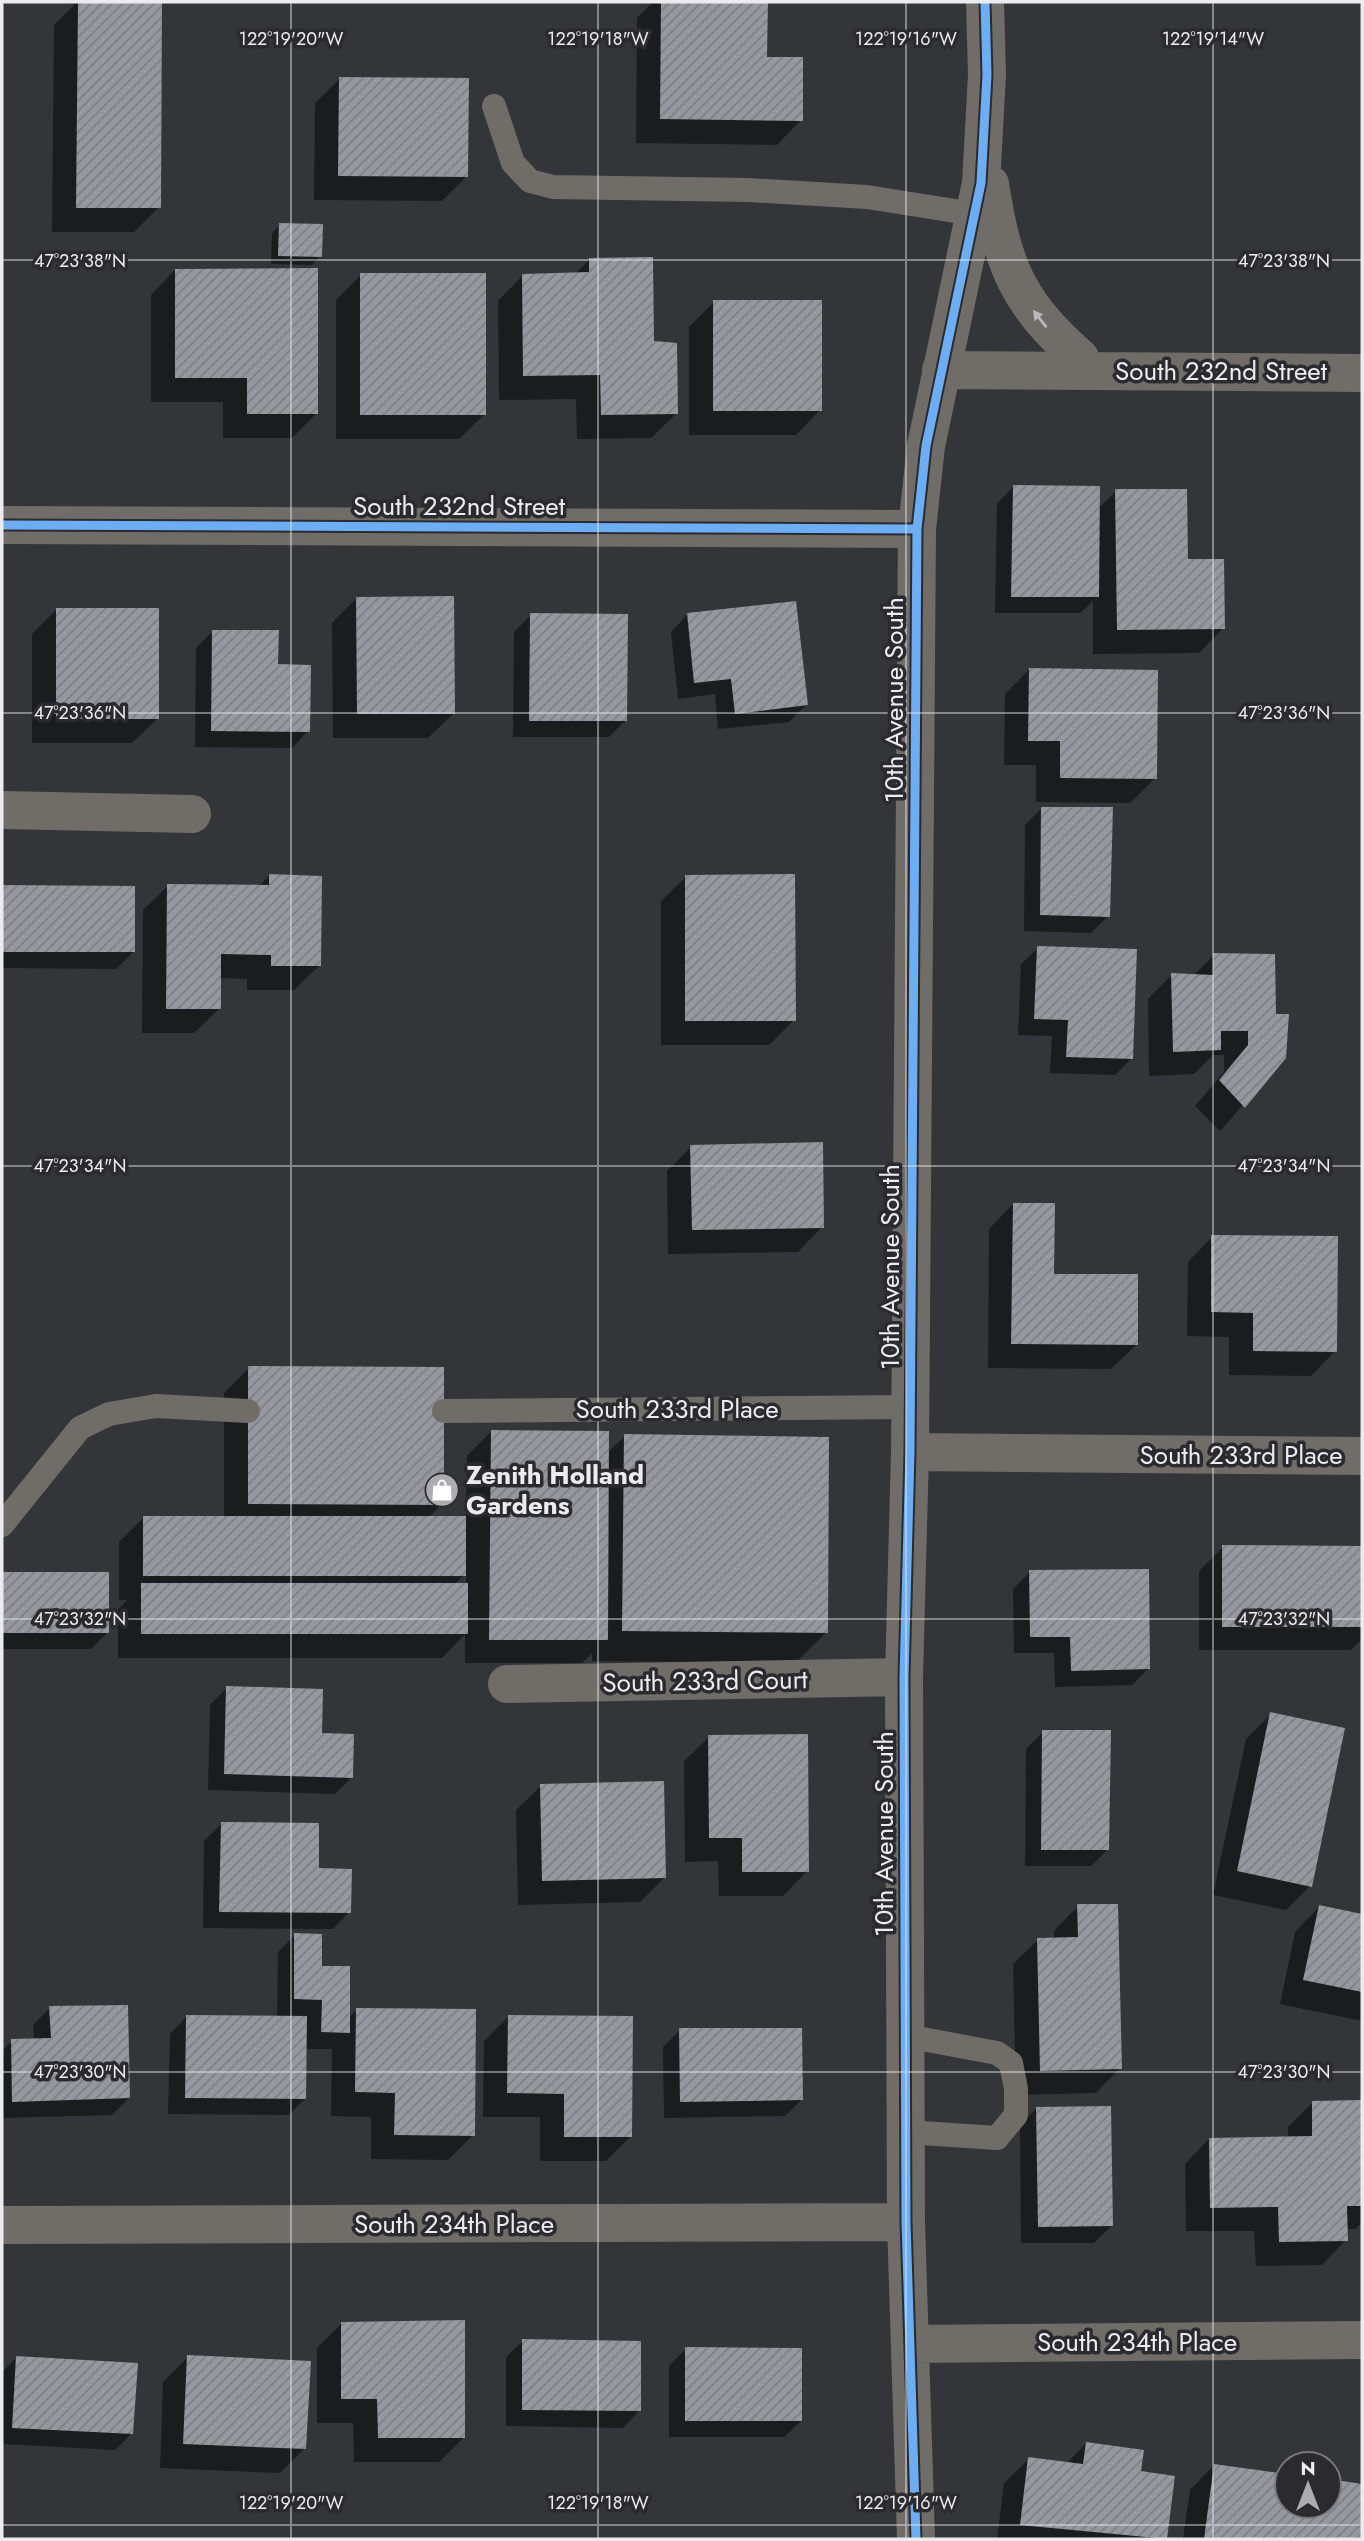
<svg xmlns="http://www.w3.org/2000/svg" width="1364" height="2541" font-family="Jost,sans-serif">
<style>
.shadow{fill:#0007;fill-rule:evenodd}
.building{fill:url(#building-hatch)}
.lines{fill:none;stroke-linecap:round;stroke-linejoin:round}
.lane{stroke:#706d68;stroke-width:24}
.street{stroke:#706d68;stroke-width:38}
.cycleway-casing{stroke:#2a2a2f;stroke-width:13}
.cycleway{stroke:#6dadf4;stroke-width:9}
.oneway{fill:#bab9ba}
.ticks{fill:none;stroke:#ececf0;stroke-width:2;stroke-opacity:0.45}
.labels{text-anchor:middle;dominant-baseline:central;stroke-width:7;stroke-linejoin:round;paint-order:stroke}
.street-label{font-size:26px;fill:#ececf0;stroke:#2a2a2f}
.poi-label{font-size:26px;font-weight:bold;fill:#ececf0;stroke:#2a2a2f;text-anchor:start}
.ticks-label{font-size:18px;text-anchor:middle;fill:#ececf0;stroke:#2a2a2f;stroke-width:7;stroke-linejoin:round;paint-order:stroke}
</style>
<defs>
<pattern id="building-hatch" width="6" height="6" patternUnits="userSpaceOnUse" patternTransform="scale(1.75)"><rect width="6" height="6" fill="#96979f"/><path d="M-1 1l2-2M0 6l6-6M5 7l2-2" fill="none" stroke="#7e7f85"/></pattern>
</defs>
<rect width="100%" height="100%" fill="#343538"/>
<path class="shadow" d="M 77,2 L 161,2 L 159,207 L 134,232 L 52,232 L 54,25 Z
M 653,2 L 766,2 L 766,58 L 801,120 L 777,145 L 636,143 L 637,18 Z
M 340,79 L 466,177 L 442,201 L 314,200 L 315,103 Z
M 280,225 L 320,256 L 312,265 L 271,264 L 272,233 Z
M 589,260 L 652,343 L 676,414 L 651,438 L 577,439 L 576,399 L 499,400 L 498,301 L 522,276 L 575,274 Z
M 175,270 L 316,414 L 292,438 L 223,438 L 223,402 L 151,402 L 151,295 Z
M 361,275 L 484,415 L 459,439 L 336,439 L 336,300 Z
M 714,302 L 820,410 L 796,435 L 689,435 L 689,327 Z
M 1013,487 L 1098,509 L 1116,491 L 1186,560 L 1223,628 L 1199,653 L 1093,654 L 1093,601 L 1080,613 L 995,613 L 997,504 Z
M 356,599 L 453,714 L 428,738 L 333,738 L 332,623 Z
M 57,609 L 157,719 L 132,743 L 32,743 L 32,634 Z
M 531,615 L 626,720 L 609,737 L 513,737 L 514,632 Z
M 687,615 L 806,705 L 789,722 L 718,729 L 715,694 L 678,699 L 671,632 Z
M 213,631 L 276,666 L 308,731 L 292,748 L 195,747 L 196,648 Z
M 1029,670 L 1155,778 L 1130,803 L 1036,802 L 1036,765 L 1004,765 L 1005,694 Z
M 1042,808 L 1108,916 L 1091,933 L 1024,931 L 1025,825 Z
M 269,876 L 319,966 L 294,990 L 247,990 L 247,979 L 219,978 L 219,1009 L 194,1033 L 142,1033 L 143,910 L 168,886 L 259,886 Z
M 686,877 L 794,1020 L 769,1045 L 661,1045 L 661,901 Z
M 2,887 L 133,887 L 133,952 L 116,969 L 2,968 Z
M 1038,948 L 1132,1058 L 1115,1075 L 1050,1073 L 1052,1036 L 1018,1035 L 1021,964 Z
M 1214,955 L 1274,1016 L 1284,1058 L 1220,1131 L 1195,1106 L 1224,1072 L 1224,1055 L 1213,1055 L 1194,1074 L 1149,1076 L 1148,999 L 1172,975 L 1193,976 Z
M 691,1147 L 822,1227 L 798,1252 L 668,1254 L 667,1171 Z
M 1013,1204 L 1052,1275 L 1136,1345 L 1111,1369 L 988,1368 L 989,1229 Z
M 1212,1237 L 1335,1351 L 1311,1376 L 1229,1375 L 1229,1337 L 1187,1336 L 1188,1262 Z
M 249,1368 L 442,1504 L 429,1517 L 466,1517 L 467,1456 L 491,1432 L 607,1453 L 625,1436 L 827,1632 L 795,1663 L 592,1661 L 592,1653 L 582,1663 L 465,1663 L 465,1634 L 442,1658 L 118,1658 L 118,1610 L 127,1600 L 119,1600 L 119,1542 L 144,1517 L 224,1517 L 224,1393 ZM 466,1573 L 466,1585 L 454,1585 Z
M 1223,1547 L 1362,1547 L 1362,1639 L 1351,1650 L 1199,1650 L 1199,1571 Z
M 1030,1572 L 1149,1668 L 1132,1685 L 1055,1687 L 1054,1653 L 1014,1653 L 1013,1589 Z
M 2,1574 L 108,1574 L 108,1632 L 91,1649 L 2,1649 Z
M 227,1688 L 321,1735 L 352,1777 L 335,1794 L 208,1790 L 210,1705 Z
M 1271,1714 L 1310,1886 L 1286,1910 L 1213,1895 L 1246,1739 Z
M 1043,1732 L 1108,1849 L 1091,1866 L 1025,1866 L 1026,1749 Z
M 709,1737 L 807,1871 L 783,1896 L 719,1896 L 718,1861 L 685,1862 L 684,1761 Z
M 541,1786 L 664,1878 L 640,1902 L 518,1905 L 516,1810 Z
M 221,1824 L 317,1869 L 349,1912 L 333,1929 L 203,1928 L 204,1841 Z
M 1078,1906 L 1120,2068 L 1096,2093 L 1016,2095 L 1013,1964 L 1038,1940 L 1054,1939 L 1054,1931 Z
M 1319,1907 L 1362,1916 L 1362,2021 L 1280,2004 L 1295,1932 Z
M 295,1935 L 320,1968 L 348,2018 L 357,2010 L 473,2135 L 448,2160 L 371,2159 L 371,2117 L 331,2116 L 332,2049 L 305,2049 L 305,2099 L 288,2115 L 168,2114 L 170,2034 L 186,2017 L 277,2018 L 278,1952 Z
M 50,2008 L 129,2098 L 112,2115 L 2,2118 L 2,2051 L 12,2041 L 34,2040 L 33,2025 Z
M 509,2016 L 631,2136 L 606,2161 L 540,2161 L 540,2117 L 483,2117 L 484,2041 Z
M 680,2030 L 802,2099 L 785,2116 L 664,2118 L 663,2047 Z
M 1362,2101 L 1362,2222 L 1356,2229 L 1346,2229 L 1346,2240 L 1322,2265 L 1256,2266 L 1254,2231 L 1186,2231 L 1185,2164 L 1209,2139 L 1288,2138 L 1288,2127 L 1312,2103 Z
M 1037,2108 L 1111,2226 L 1094,2243 L 1021,2243 L 1020,2125 Z
M 341,2324 L 463,2438 L 439,2462 L 354,2462 L 353,2423 L 317,2423 L 317,2348 Z
M 523,2341 L 639,2411 L 623,2428 L 506,2426 L 506,2357 Z
M 686,2349 L 801,2421 L 784,2437 L 669,2437 L 669,2366 Z
M 188,2357 L 305,2448 L 280,2473 L 160,2468 L 163,2382 Z
M 16,2358 L 131,2434 L 115,2450 L 2,2444 L 2,2372 Z
M 1086,2443 L 1139,2472 L 1173,2477 L 1166,2539 L 997,2539 L 1004,2483 L 1029,2459 L 1066,2464 Z
M 1214,2465 L 1287,2475 L 1287,2506 L 1329,2506 L 1329,2481 L 1362,2485 L 1362,2539 L 1183,2539 L 1190,2490 Z"/>
<path class="building" d="M 78,2 L 162,2 L 161,208 L 76,208 Z
M 661,2 L 768,2 L 767,57 L 803,57 L 803,121 L 660,119 Z
M 339,77 L 469,78 L 468,177 L 338,176 Z
M 279,223 L 323,224 L 322,257 L 278,256 Z
M 653,257 L 654,341 L 677,343 L 678,414 L 601,415 L 600,375 L 523,376 L 522,274 L 589,272 L 589,258 Z
M 318,268 L 318,414 L 247,414 L 247,378 L 175,378 L 175,269 Z
M 360,273 L 486,273 L 486,415 L 360,415 Z
M 713,300 L 822,300 L 822,411 L 713,411 Z
M 1013,485 L 1100,486 L 1099,597 L 1011,597 Z
M 1115,489 L 1187,489 L 1188,559 L 1224,559 L 1225,629 L 1117,630 Z
M 454,596 L 455,714 L 357,714 L 356,597 Z
M 796,601 L 808,705 L 735,714 L 731,679 L 694,683 L 687,613 Z
M 56,608 L 159,608 L 159,719 L 56,719 Z
M 530,613 L 628,614 L 627,721 L 529,721 Z
M 212,630 L 279,630 L 278,664 L 311,665 L 310,732 L 211,731 Z
M 1029,668 L 1158,670 L 1157,779 L 1060,778 L 1060,741 L 1028,741 Z
M 1041,807 L 1113,807 L 1110,917 L 1040,915 Z
M 269,874 L 322,876 L 321,966 L 271,966 L 271,955 L 221,954 L 221,1009 L 166,1009 L 167,884 L 269,885 Z
M 795,874 L 796,1021 L 685,1021 L 685,875 Z
M 2,885 L 135,886 L 135,952 L 2,952 Z
M 1037,946 L 1137,949 L 1133,1059 L 1066,1057 L 1068,1020 L 1034,1019 Z
M 1213,953 L 1275,954 L 1276,1014 L 1289,1014 L 1286,1058 L 1245,1108 L 1219,1080 L 1248,1045 L 1248,1031 L 1221,1031 L 1221,1050 L 1173,1052 L 1171,973 L 1213,975 Z
M 823,1142 L 824,1228 L 692,1230 L 690,1145 Z
M 1013,1203 L 1055,1203 L 1054,1274 L 1138,1274 L 1138,1345 L 1011,1344 Z
M 1211,1235 L 1338,1236 L 1337,1352 L 1253,1351 L 1253,1313 L 1211,1312 Z
M 248,1366 L 444,1367 L 444,1505 L 248,1504 Z
M 491,1430 L 609,1431 L 608,1640 L 489,1640 Z
M 624,1434 L 829,1437 L 828,1633 L 622,1631 Z
M 143,1516 L 466,1516 L 466,1576 L 143,1576 Z
M 1222,1545 L 1362,1546 L 1362,1627 L 1222,1627 Z
M 1149,1569 L 1150,1669 L 1071,1671 L 1070,1637 L 1030,1637 L 1029,1570 Z
M 2,1572 L 109,1572 L 109,1633 L 2,1633 Z
M 141,1583 L 468,1583 L 468,1634 L 141,1634 Z
M 226,1686 L 323,1689 L 322,1733 L 354,1734 L 353,1778 L 224,1774 Z
M 1270,1712 L 1345,1728 L 1312,1887 L 1237,1871 Z
M 1042,1730 L 1111,1730 L 1109,1850 L 1041,1850 Z
M 808,1734 L 809,1872 L 742,1872 L 742,1838 L 709,1838 L 708,1735 Z
M 664,1781 L 666,1878 L 542,1881 L 540,1784 Z
M 221,1822 L 319,1823 L 319,1868 L 352,1869 L 351,1913 L 219,1912 Z
M 1077,1904 L 1118,1904 L 1122,2069 L 1040,2071 L 1037,1938 L 1078,1937 Z
M 1319,1905 L 1362,1914 L 1362,1992 L 1303,1980 Z
M 294,1933 L 322,1934 L 322,1966 L 350,1966 L 350,2033 L 321,2032 L 322,2000 L 294,1999 Z
M 128,2005 L 130,2098 L 12,2102 L 11,2039 L 51,2038 L 49,2006 Z
M 356,2008 L 476,2009 L 475,2136 L 394,2135 L 395,2093 L 355,2092 Z
M 186,2015 L 307,2016 L 306,2099 L 185,2098 Z
M 508,2015 L 633,2016 L 632,2137 L 564,2137 L 564,2094 L 507,2093 Z
M 679,2028 L 802,2028 L 803,2100 L 680,2102 Z
M 1362,2100 L 1362,2206 L 1347,2206 L 1348,2241 L 1279,2242 L 1278,2207 L 1210,2208 L 1209,2138 L 1312,2136 L 1312,2101 Z
M 1111,2106 L 1113,2226 L 1038,2227 L 1036,2107 Z
M 465,2320 L 465,2438 L 378,2438 L 377,2399 L 341,2399 L 341,2322 Z
M 522,2339 L 641,2341 L 641,2411 L 522,2410 Z
M 685,2347 L 802,2348 L 802,2421 L 685,2421 Z
M 187,2355 L 311,2361 L 306,2449 L 183,2444 Z
M 16,2356 L 138,2363 L 133,2434 L 12,2428 Z
M 1086,2442 L 1144,2450 L 1141,2471 L 1175,2476 L 1167,2539 L 1020,2525 L 1028,2457 L 1083,2464 Z
M 1214,2464 L 1287,2474 L 1287,2506 L 1329,2506 L 1329,2479 L 1362,2484 L 1362,2539 L 1204,2539 Z"/>
<g class="lines">
<path class="lane" d="M 494,106 L 513,163 L 530,181 L 553,187 L 748,190 L 867,197 L 987,216
M 444,1411 L 910,1407
M 2,1525 L 80,1428 L 109,1414 L 156,1406 L 248,1411
M 906,2036 L 997,2053 L 1011,2063 L 1016,2089 L 1016,2115 L 997,2138 L 906,2132"/>
<path class="street" d="M 990,184 C 1003,267 1017,302 1080,358 L 1081,370
M 941,370 L 1362,373
M 2,525 L 917,529
M 2,810 L 192,814
M 910,1452 L 1362,1456
M 507,1684 L 904,1677
M 2,2225 L 906,2222
M 911,2344 L 1362,2340
M 916,2539 L 906,2222 L 904,1677 L 910,1452 L 917,529 L 926,446 L 981,183 L 987,75 L 985,2"/>
<g class="cycleway-casing">
<path id="cycleway" d="M 2,525 L 917,529
M 916,2539 L 906,2222 L 904,1677 L 910,1452 L 917,529 L 926,446 L 981,183 L 987,75 L 985,2"/>
</g>
<use href="#cycleway" class="cycleway"/>
</g>
<defs><path id="oneway-solid" d="M-6-.8H1V-3.2L6.5 0L1 3.2V.8H-6Z" transform="scale(1.75)"/></defs>
<use class="oneway" href="#oneway-solid" transform="translate(1040 319) rotate(-128)"/>
<path class="ticks" d="M 291,2 L 291,2539M 598,2 L 598,2539M 906,2 L 906,2539M 1213,2 L 1213,2539M 2,260 L 1362,260M 2,713 L 1362,713M 2,1166 L 1362,1166M 2,1619 L 1362,1619M 2,2072 L 1362,2072M 2,2525 L 1362,2525"/>
<defs>
<g id="shop-disc" transform="scale(1.75)"><circle r="9.5" fill="#acacb0" stroke="#2a2a2f"/><path d="M-5-2.5h2.3a2.7 3.5 0 0 1 5.4 0H5L5.5 6h-11ZM-1.5-2.5h3a1.5 2.3 0 0 0-3 0Z" fill="#fff"/></g>
</defs>
<g fill-rule="evenodd">
<use href="#shop-disc" x="442" y="1490"/>
</g>
<g class="labels">
<g class="street-label">
<text x="1221" y="371">South 232nd Street</text>
<text x="459" y="506">South 232nd Street</text>
<text transform="translate(894 700) rotate(-90)">10th Avenue South</text>
<text transform="translate(890 1267) rotate(-90)">10th Avenue South</text>
<text x="677" y="1409">South 233rd Place</text>
<text x="1241" y="1455">South 233rd Place</text>
<text transform="translate(705 1681) rotate(-1)">South 233rd Court</text>
<text transform="translate(884 1834) rotate(-90)">10th Avenue South</text>
<text x="454" y="2224">South 234th Place</text>
<text x="1137" y="2342">South 234th Place</text>
</g>
<g class="poi-label">
<text x="466" y="1475">Zenith Holland<tspan x="466" dy="30">Gardens</tspan></text>
</g>
</g>
<g class="ticks-label">
<text x="291" y="45">122°19'20"W</text>
<text x="598" y="45">122°19'18"W</text>
<text x="906" y="45">122°19'16"W</text>
<text x="1213" y="45">122°19'14"W</text>
<text x="80" y="267">47°23'38"N</text>
<text x="1284" y="267">47°23'38"N</text>
<text x="80" y="719">47°23'36"N</text>
<text x="1284" y="719">47°23'36"N</text>
<text x="80" y="1172">47°23'34"N</text>
<text x="1284" y="1172">47°23'34"N</text>
<text x="80" y="1625">47°23'32"N</text>
<text x="1284" y="1625">47°23'32"N</text>
<text x="80" y="2078">47°23'30"N</text>
<text x="1284" y="2078">47°23'30"N</text>
<text x="291" y="2509">122°19'20"W</text>
<text x="598" y="2509">122°19'18"W</text>
<text x="906" y="2509">122°19'16"W</text>
</g>
<rect width="1364" height="2541" fill="none" stroke="#ececf0" stroke-width="7"/>
<g transform="translate(1308 2485)"><circle r="33" fill="#2a2a2f" stroke="#78787c" stroke-width="2"/>
<path d="M0-5L12 26L0 18L-12 26Z" fill="#acacb0"/>
<text y="-10" font-size="19" font-weight="bold" text-anchor="middle" fill="#ececf0">N</text>
</g>
</svg>
